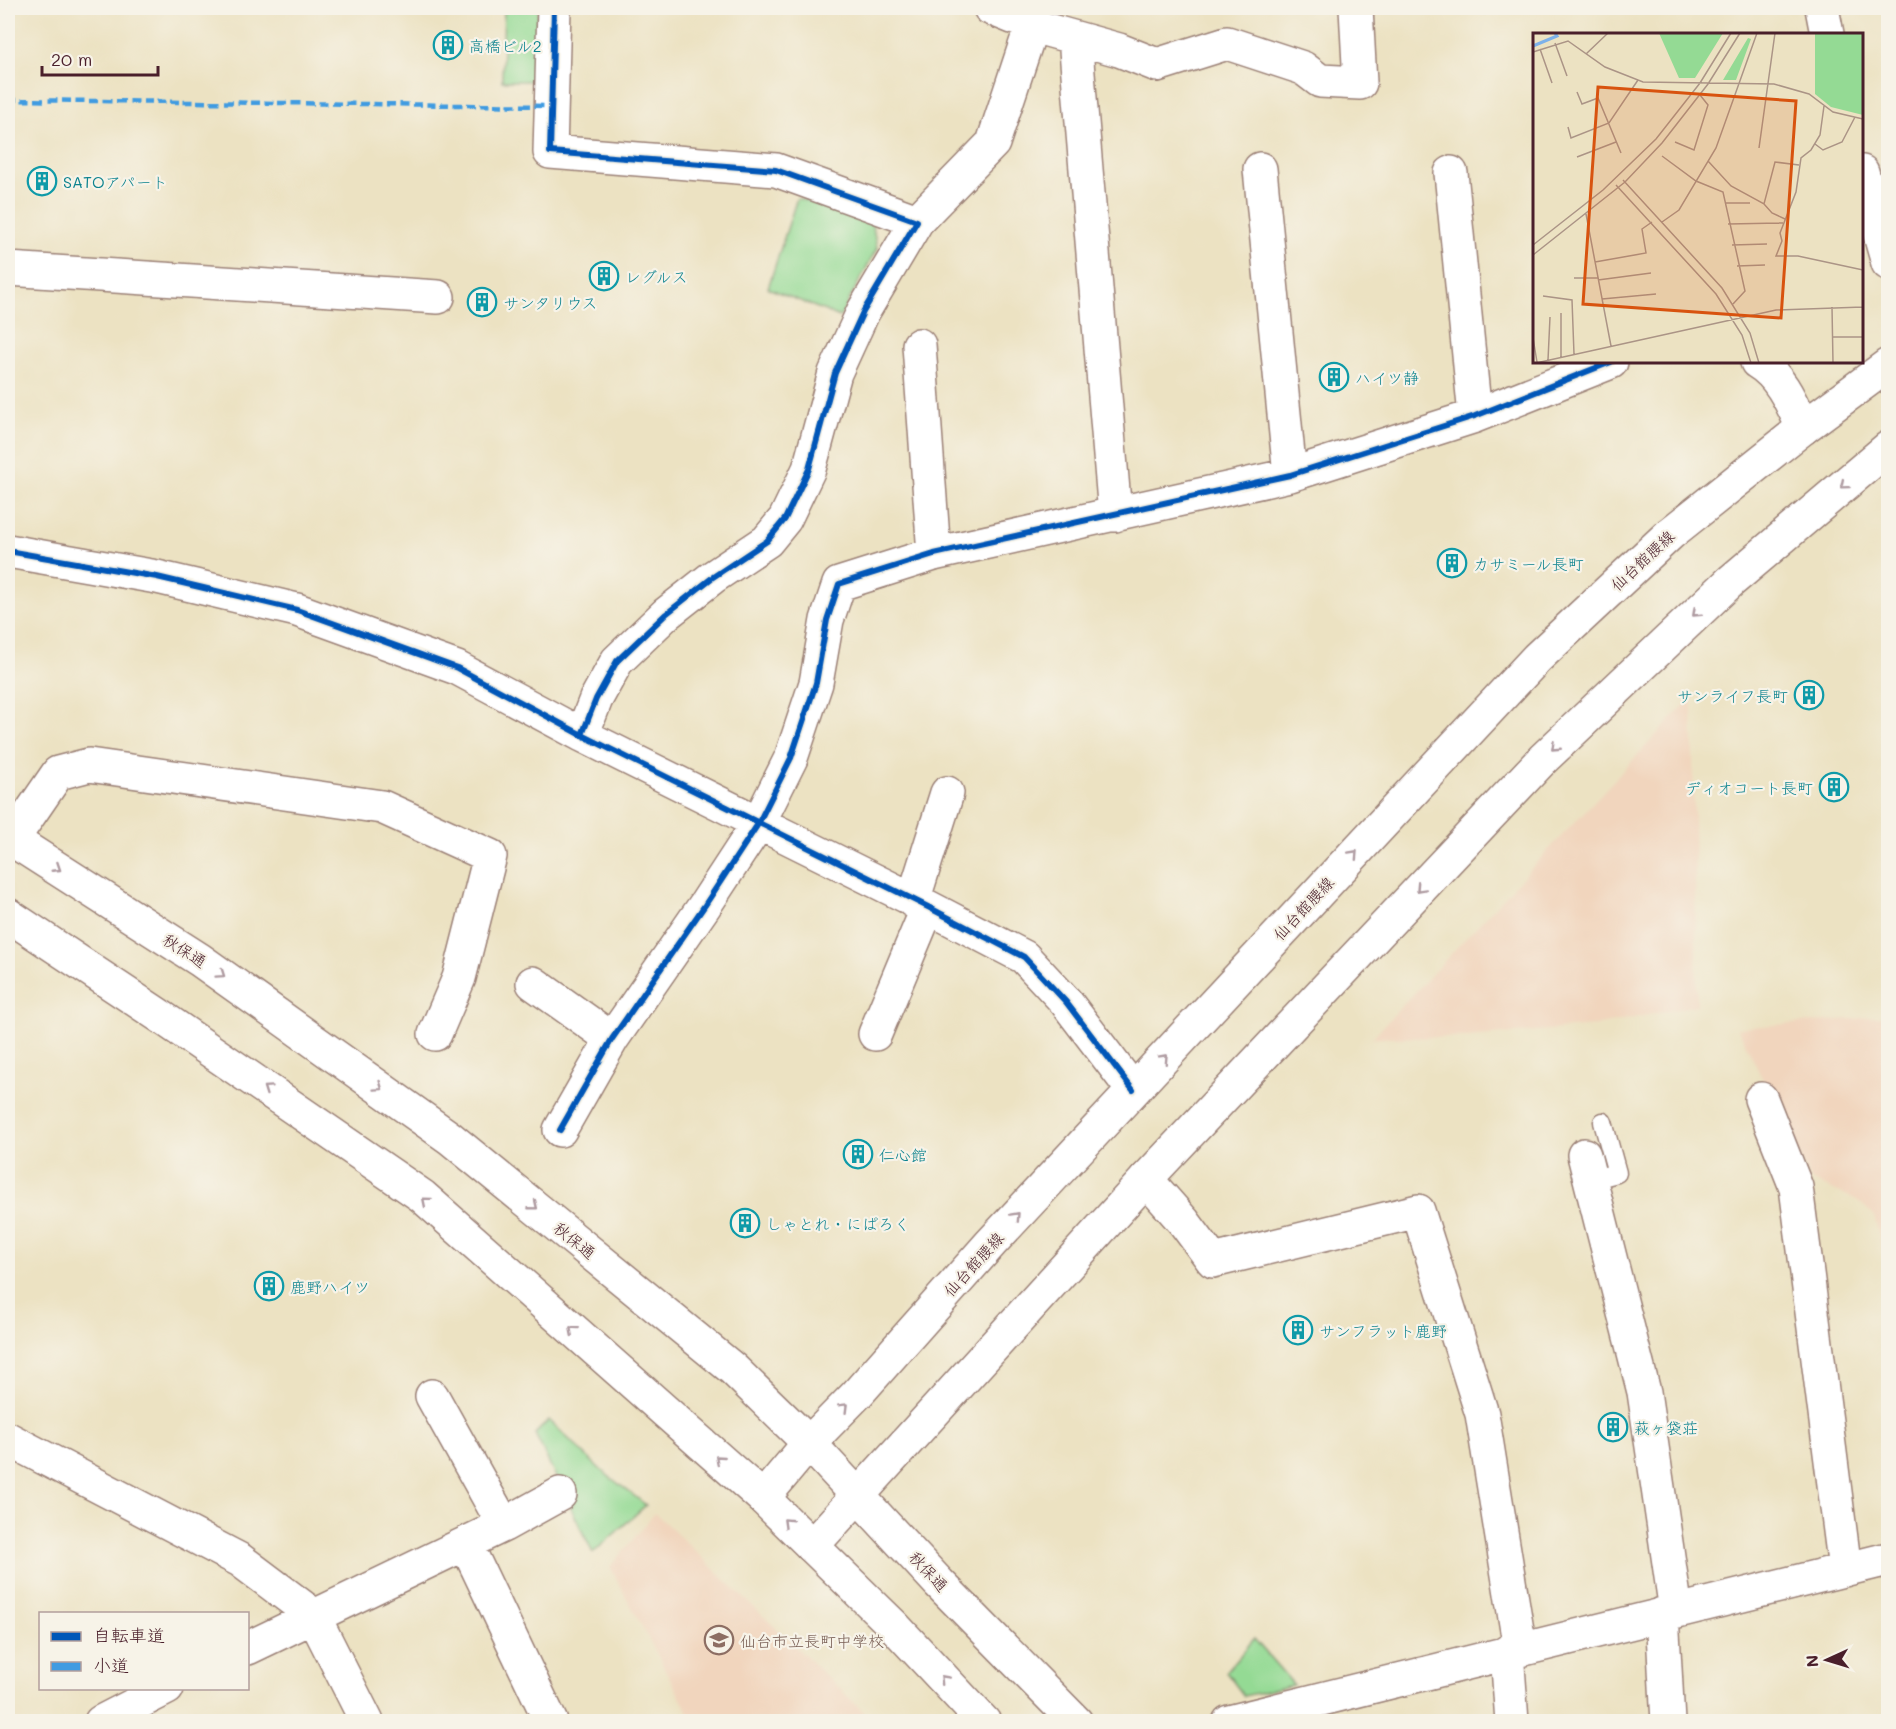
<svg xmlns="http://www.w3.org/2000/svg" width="1896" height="1729" font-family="Mali,'Klee One',sans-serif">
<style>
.built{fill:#f1d5bd}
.green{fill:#94da94;stroke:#6f7c60;stroke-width:1.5}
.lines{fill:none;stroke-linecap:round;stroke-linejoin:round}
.lane-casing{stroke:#9b8076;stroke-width:21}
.street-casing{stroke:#9b8076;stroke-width:36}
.secondary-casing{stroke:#9b8076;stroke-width:36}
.highway-casing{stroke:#9b8076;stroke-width:36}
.lane{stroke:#fff;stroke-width:18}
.street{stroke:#fff;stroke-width:33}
.secondary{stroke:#fff;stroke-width:33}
.highway{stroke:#fff;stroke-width:33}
.quiet{stroke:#409be1;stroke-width:4.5;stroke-dasharray:9 4.5;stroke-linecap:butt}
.cycleway-casing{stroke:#f7f3e8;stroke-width:10}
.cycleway{stroke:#0057b8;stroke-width:6}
.oneway{stroke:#ae9aa0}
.labels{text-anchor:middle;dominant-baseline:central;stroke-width:4.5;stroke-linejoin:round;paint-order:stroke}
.culture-label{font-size:16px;fill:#0d838f;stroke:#f7f3e8;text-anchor:start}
.street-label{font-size:16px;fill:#4a1f2b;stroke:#f7f3e8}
.education-label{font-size:16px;fill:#785e54;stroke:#f7f3e8;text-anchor:start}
.inset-river{fill:none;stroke:#7db1ea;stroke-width:3}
.inset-road{fill:none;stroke:#ab9486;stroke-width:1.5}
.view{fill:#d8530f;fill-opacity:0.15;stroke:#d8530f;stroke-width:3}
.inset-edge{fill:none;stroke:#4a1f2b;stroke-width:3}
</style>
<rect width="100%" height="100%" fill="#f7f3e8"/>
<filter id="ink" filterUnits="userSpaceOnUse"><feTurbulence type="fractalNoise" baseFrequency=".0167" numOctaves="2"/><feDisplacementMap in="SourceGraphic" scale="12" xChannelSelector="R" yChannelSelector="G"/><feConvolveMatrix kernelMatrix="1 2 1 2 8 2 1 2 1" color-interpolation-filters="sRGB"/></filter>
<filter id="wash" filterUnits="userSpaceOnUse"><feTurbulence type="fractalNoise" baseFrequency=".008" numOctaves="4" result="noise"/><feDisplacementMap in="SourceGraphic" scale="24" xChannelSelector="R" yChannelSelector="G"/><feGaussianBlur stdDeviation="1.35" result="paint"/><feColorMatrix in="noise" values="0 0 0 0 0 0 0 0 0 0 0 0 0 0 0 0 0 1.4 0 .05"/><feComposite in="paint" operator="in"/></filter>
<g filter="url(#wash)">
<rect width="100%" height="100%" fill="#ece2c2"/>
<path class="built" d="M 1692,697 L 1697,1005 L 1594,1026 L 1466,1037 L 1372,1038 Z
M 1888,1016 L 1888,1273 L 1874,1215 L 1857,1200 L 1811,1180 L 1738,1028 Z
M 655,1513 L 865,1713 L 872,1721 L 693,1721 L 610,1567 Z"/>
<path class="green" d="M 504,8 L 538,8 L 535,81 L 502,81 Z
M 797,198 L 872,222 L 877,248 L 840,317 L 768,288 Z
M 549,1420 L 602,1471 L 646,1505 L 593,1553 L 535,1434 Z
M 1254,1639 L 1294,1685 L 1244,1696 L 1226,1672 Z"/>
</g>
<g filter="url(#ink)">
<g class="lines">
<g class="lane-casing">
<path id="lane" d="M 1590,1180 L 1617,1173 L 1603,1122"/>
</g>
<g class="street-casing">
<path id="street" d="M 554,8 L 550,152 L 776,170 L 917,221 L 863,312 L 835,373 L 809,469 L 785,519 L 767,541 L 713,577 L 666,614 L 617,661 L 596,699 L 582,735
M 990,8 L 1040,28 L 1119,50 L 1157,65 L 1227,43 L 1303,68 L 1320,81 L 1360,83 L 1356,8
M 1075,38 L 1115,515
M 1260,169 L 1290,475
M 1451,173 L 1475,416
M 917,221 L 993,143 L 1032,25
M 8,269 L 438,297
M 919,345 L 934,554
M 1757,362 C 1781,376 1792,404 1803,428
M 8,551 L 157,577 L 297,610 L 457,668 L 582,735 L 928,907 L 1024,957 L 1066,1002 L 1133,1090
M 12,840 L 58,773 L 89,765 L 382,807 L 490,856 L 459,978 L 435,1034
M 913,901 L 947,793
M 533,983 L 612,1039
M 875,1034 L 928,907
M 1761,1099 L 1796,1187 L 1845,1570
M 560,1130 L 612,1039 L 705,905 L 758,824 L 791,758 L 816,683 L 827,620 L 839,584 L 934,554 L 1290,475 L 1475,416 L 1611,362
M 1584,1155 L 1644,1392 L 1676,1611
M 1146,1179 L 1184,1222 L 1213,1261 L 1418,1211 L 1482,1414 L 1520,1649
M 432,1396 L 504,1525
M 8,1439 L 240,1560 L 313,1615 L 367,1722
M 466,1544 L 551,1722
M 1662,1614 L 1668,1722
M 248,1648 L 504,1525 L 560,1494
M 1507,1652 L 1512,1722
M 101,1722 L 167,1688
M 1229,1722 L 1888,1559"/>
</g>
<g class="secondary-casing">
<path id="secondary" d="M 1822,8 L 1827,34
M 1862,172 L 1888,263
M 763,1498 L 809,1443 L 857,1394 L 991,1243 L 1537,658 L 1671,533 L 1803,428 L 1888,365
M 812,1546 L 1146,1179 L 1543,759 L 1731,581 L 1888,448"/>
</g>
<g class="highway-casing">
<path id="highway" d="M 8,837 L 200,960 L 450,1138 L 733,1369 L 809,1443 L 939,1583 L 1076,1722
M 8,915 L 163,1018 L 422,1196 L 763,1498 L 894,1626 L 984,1722"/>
</g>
<use href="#lane" class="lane"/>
<use href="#street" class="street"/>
<use href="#secondary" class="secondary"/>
<use href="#highway" class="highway"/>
<path class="quiet" d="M 8,100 L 551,106"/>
<g class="cycleway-casing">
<path id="cycleway" d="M 554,8 L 550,152 L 776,170 L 917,221 L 863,312 L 835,373 L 809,469 L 785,519 L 767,541 L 713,577 L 666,614 L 617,661 L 596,699 L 582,735
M 8,551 L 157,577 L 297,610 L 457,668 L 582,735 L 928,907 L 1024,957 L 1066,1002 L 1133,1090
M 560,1130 L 612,1039 L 705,905 L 758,824 L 791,758 L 816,683 L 827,620 L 839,584 L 934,554 L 1290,475 L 1475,416 L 1611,362"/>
</g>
<use href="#cycleway" class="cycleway"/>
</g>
<defs><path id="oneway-chevron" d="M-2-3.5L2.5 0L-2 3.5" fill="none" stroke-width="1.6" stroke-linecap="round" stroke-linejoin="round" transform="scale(1.5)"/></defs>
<g class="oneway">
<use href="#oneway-chevron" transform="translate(1844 485) rotate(140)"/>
<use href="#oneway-chevron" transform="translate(1696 613) rotate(137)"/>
<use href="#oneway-chevron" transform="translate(1555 747) rotate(137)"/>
<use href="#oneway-chevron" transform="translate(1354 854) rotate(-47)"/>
<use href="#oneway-chevron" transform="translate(57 868) rotate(33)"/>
<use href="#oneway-chevron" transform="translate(1420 888) rotate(133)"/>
<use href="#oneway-chevron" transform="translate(221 974) rotate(35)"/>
<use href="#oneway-chevron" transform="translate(1164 1058) rotate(-47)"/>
<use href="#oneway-chevron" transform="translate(379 1087) rotate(35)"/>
<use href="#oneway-chevron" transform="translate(267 1089) rotate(-145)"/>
<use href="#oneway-chevron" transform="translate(426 1201) rotate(-140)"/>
<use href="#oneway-chevron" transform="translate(534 1206) rotate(39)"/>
<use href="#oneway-chevron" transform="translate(1016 1216) rotate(-47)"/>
<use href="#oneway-chevron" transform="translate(573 1330) rotate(-139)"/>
<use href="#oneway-chevron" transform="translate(844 1407) rotate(-45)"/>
<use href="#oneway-chevron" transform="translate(719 1459) rotate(-139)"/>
<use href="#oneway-chevron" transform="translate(787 1522) rotate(-136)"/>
<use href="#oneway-chevron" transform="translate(944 1679) rotate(-133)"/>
</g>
</g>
<defs>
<g id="building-ring" transform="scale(1.5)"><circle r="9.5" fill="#f7f3e8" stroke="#0f9aa8" stroke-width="1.5"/><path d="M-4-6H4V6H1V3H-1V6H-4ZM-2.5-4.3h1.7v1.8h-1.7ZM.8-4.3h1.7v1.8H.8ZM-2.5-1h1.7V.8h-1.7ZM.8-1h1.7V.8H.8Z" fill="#0f9aa8"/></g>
<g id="school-ring" transform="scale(1.5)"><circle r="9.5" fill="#f7f3e8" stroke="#8d6e63" stroke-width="1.5"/><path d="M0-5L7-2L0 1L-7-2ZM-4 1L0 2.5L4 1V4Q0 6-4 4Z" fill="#8d6e63"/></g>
</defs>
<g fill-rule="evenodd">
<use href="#building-ring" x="448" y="45"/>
<use href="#building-ring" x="42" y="181"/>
<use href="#building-ring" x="604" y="276"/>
<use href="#building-ring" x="482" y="302"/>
<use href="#building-ring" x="1334" y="377"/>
<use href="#building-ring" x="1452" y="563"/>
<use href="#building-ring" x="1809" y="695"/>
<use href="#building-ring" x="1834" y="787"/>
<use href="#building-ring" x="858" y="1154"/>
<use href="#building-ring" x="745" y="1223"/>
<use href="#building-ring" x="269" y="1286"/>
<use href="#building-ring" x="1298" y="1330"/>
<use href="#building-ring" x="1613" y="1427"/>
<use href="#school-ring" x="719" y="1640"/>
</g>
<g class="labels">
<g class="culture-label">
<text x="469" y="45">高橋ビル2</text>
<text x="63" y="181">SATOアパート</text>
<text x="625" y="276">レグルス</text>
<text x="503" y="302">サンタリウス</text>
<text x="1355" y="377">ハイツ静</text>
<text x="1473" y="563">カサミール長町</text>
<text x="1788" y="695" text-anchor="end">サンライフ長町</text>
<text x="1813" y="787" text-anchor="end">ディオコート長町</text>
<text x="879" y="1154">仁心館</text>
<text x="766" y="1223">しゃとれ・にぱろく</text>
<text x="290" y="1286">鹿野ハイツ</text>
<text x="1319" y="1330">サンフラット鹿野</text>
<text x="1634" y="1427">萩ヶ袋荘</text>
</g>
<g class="street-label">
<text transform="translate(1642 560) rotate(-43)">仙台館腰線</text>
<text transform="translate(1303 908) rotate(-47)">仙台館腰線</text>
<text transform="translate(185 950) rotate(33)">秋保通</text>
<text transform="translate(575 1240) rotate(39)">秋保通</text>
<text transform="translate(973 1264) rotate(-48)">仙台館腰線</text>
<text transform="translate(929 1571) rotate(47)">秋保通</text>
</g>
<g class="education-label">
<text x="740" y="1640">仙台市立長町中学校</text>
</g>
</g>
<g transform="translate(1533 33)">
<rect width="330" height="330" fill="#ece2c2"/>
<path d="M 126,0 L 190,0 L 162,45 L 146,45 ZM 282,0 L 330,0 L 330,82 L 298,74 L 282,61 ZM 215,5 L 218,6 L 203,47 L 190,47 Z" fill="#94da94"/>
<path class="inset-river" d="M 0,13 L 24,3 L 22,0"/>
<path class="inset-road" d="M 22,10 L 34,43M 7,16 L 19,50M 0,19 L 35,8 L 72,34 L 110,49 L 241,51 L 276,61 L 300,79 L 330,86M 53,21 L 75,0M 44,59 L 49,71 L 65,65 L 88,120M 291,73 L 287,102 L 278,117 L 268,125 L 263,159 L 247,200 L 249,208 L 243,223 L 265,223 L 330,237M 35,94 L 38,105 L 76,90 L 105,47M 142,109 L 161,117 L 175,72 L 167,62M 282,111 L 290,117 L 309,109 L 322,84M 226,115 L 242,0M 129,123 L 163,148 L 190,159 L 212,258 L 200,271M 44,124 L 83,109M 175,128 L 198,153 L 231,171 L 242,129 L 266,132M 90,147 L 189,255 L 217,300 L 226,330M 83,152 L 183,261 L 209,302 L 218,330M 193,170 L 217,170M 231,171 L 239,180 L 252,186M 53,181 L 78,313M 129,189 L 146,177 L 183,115 L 224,0M 195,191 L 250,190M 0,212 L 70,157 L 123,106 L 167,50 L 198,0M 199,212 L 234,211M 0,222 L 92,149 L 129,110 L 175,51 L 207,0M 62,229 L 113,220 L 109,196 L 119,189M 204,233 L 232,232M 330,242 L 330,297M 41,245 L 65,245M 65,247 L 118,240M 10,263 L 39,267 L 41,321M 69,266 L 123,261M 299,274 L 300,330M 299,304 L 330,304M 0,305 L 4,329M 28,324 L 28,280M 15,327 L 17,284M 3,330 L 243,277 L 330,274"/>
<path class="view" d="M 65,54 L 263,68 L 248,285 L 50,271 Z"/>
<rect width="330" height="330" class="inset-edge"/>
</g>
<rect width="1896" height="1729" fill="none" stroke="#f7f3e8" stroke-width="30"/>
<rect x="39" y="1612" width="210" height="78" fill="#f7f3e8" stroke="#b29e9c" stroke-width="1.5"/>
<rect x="51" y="1632" width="30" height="9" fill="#0057b8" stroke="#b29e9c" stroke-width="1.5"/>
<text x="93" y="1642" font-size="18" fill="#4a1f2b">自転車道</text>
<rect x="51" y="1662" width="30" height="9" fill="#409be1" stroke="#b29e9c" stroke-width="1.5"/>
<text x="93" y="1672" font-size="18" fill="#4a1f2b">小道</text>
<g transform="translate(1827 1660) rotate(266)" stroke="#f7f3e8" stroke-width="4.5" paint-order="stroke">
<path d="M0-4.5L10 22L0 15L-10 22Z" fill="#4a1f2b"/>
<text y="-9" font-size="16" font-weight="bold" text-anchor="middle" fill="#4a1f2b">N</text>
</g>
<path d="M42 66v9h116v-9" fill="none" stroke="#4a1f2b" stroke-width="3"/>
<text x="51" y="66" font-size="18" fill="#4a1f2b" stroke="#f7f3e8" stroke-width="4.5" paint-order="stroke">20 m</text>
</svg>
